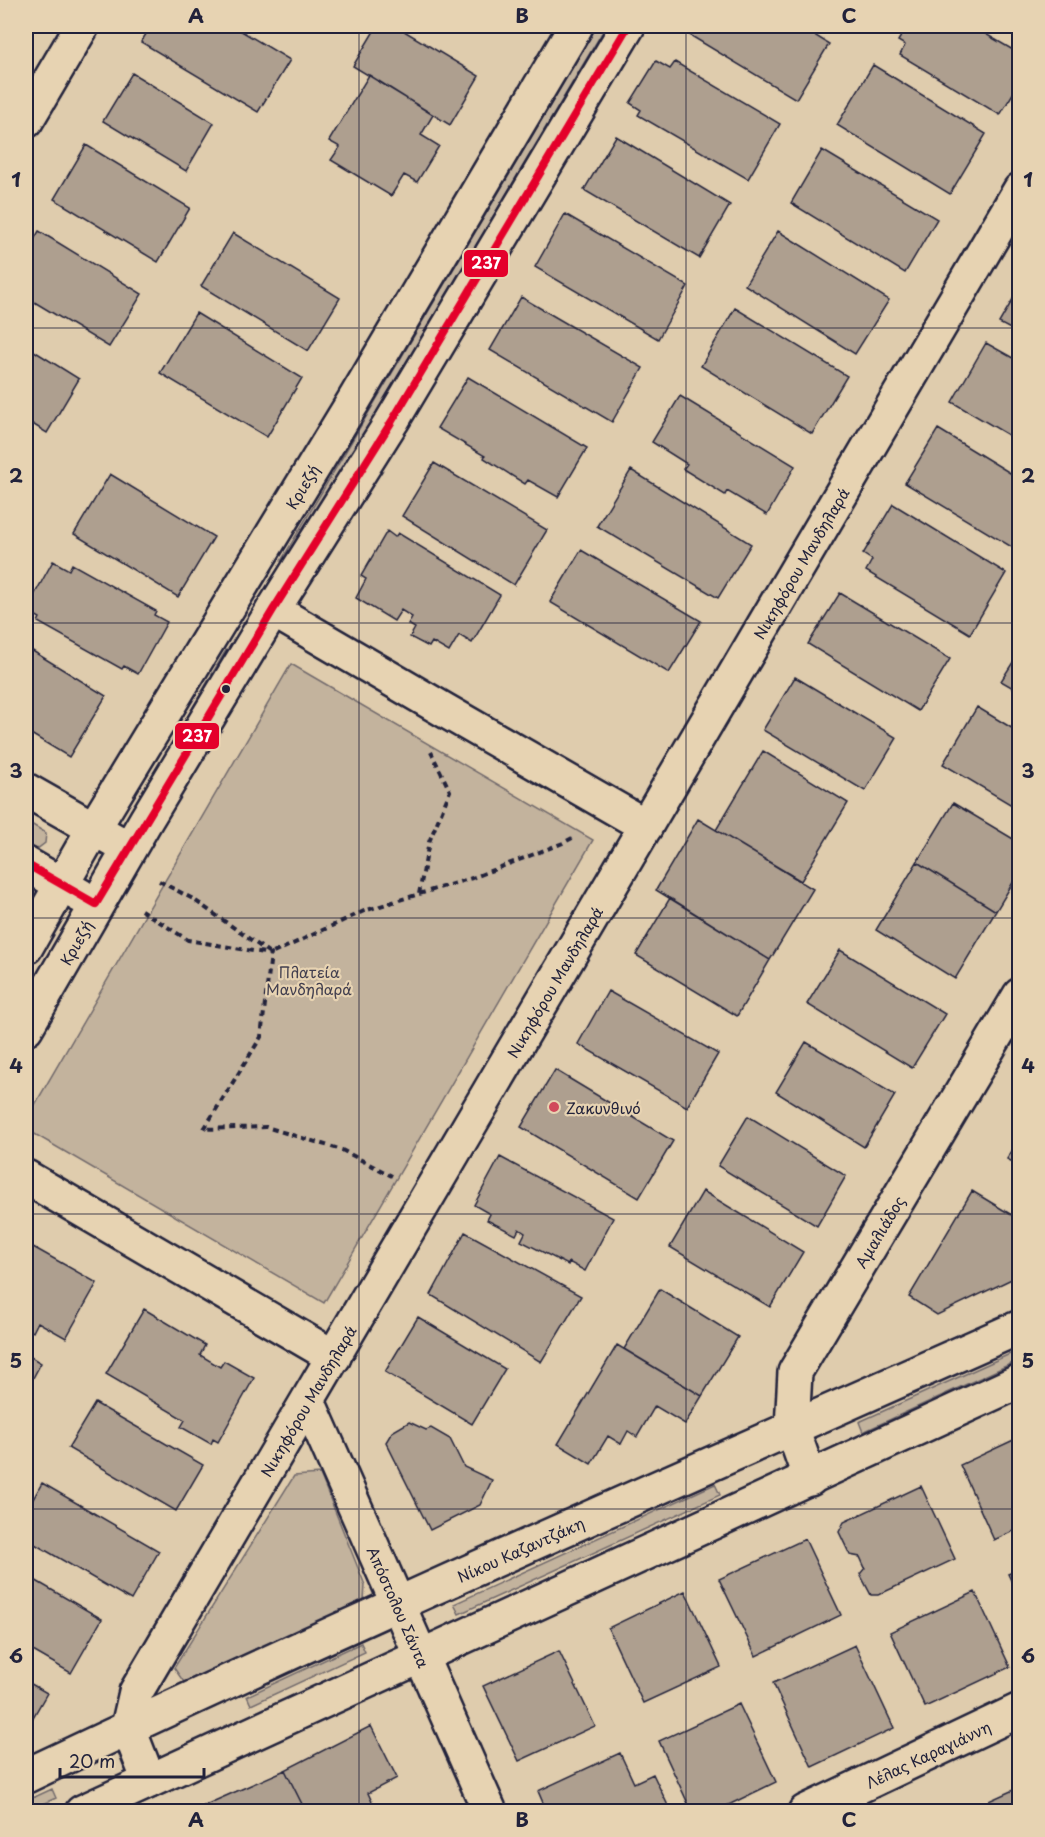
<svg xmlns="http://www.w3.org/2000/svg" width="1045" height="1837" font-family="'Playpen Sans',sans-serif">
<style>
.green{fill:#c3b39d;stroke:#726a6c;stroke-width:1.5}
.building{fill:#ae9f8f;stroke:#22223b;stroke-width:1.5}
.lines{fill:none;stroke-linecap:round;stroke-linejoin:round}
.minor-casing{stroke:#22223b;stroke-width:38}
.path{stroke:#22223b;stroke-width:4;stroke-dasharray:6 4.5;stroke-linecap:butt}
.minor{stroke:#e7d3b2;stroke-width:33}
.bus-1-casing{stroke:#e7d3b2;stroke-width:12}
.bus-1{stroke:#e4002b;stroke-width:8}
.grid{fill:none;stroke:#22223b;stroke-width:1.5;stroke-opacity:0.55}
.bus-dot{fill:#22223b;stroke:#e7d3b2;stroke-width:2}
.poi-dot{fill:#d1495b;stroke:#e7d3b2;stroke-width:2}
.labels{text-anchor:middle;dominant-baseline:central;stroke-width:4.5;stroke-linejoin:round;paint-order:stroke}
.street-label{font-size:15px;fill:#22223b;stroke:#e7d3b2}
.park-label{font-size:15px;fill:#423f4f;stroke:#e7d3b2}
.poi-label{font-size:15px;fill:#22223b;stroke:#e7d3b2;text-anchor:start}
.line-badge{stroke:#e7d3b2;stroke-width:2}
.badge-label{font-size:16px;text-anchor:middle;font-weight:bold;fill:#fff}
.neatline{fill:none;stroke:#22223b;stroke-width:2}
.grid-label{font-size:20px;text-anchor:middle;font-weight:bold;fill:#22223b}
</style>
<rect width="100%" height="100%" fill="#dfccad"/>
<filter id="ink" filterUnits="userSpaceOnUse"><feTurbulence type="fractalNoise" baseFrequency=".0167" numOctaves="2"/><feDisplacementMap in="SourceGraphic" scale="12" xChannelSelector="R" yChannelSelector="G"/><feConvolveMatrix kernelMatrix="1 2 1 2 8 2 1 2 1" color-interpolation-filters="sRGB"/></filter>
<g filter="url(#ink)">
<path class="green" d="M 597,26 L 606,26 L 286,565 L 281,561 Z
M 226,650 L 230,652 L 146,798 L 142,795 Z
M 291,664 L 593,840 L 324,1303 L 26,1129 L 26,1120 Z
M 26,821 L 46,833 L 45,843 L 37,849 L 26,843 Z
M 1019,1350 L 1019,1360 L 863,1432 L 859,1422 Z
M 320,1474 L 365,1585 L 364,1601 L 188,1688 L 174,1668 L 294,1476 Z
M 715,1484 L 720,1495 L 459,1614 L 454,1604 Z
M 361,1643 L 365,1652 L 251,1705 L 247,1696 Z
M 52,1789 L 56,1798 L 26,1811 L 26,1801 Z"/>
<path class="building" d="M 151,26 L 233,26 L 290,60 L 258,112 L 141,42 Z
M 377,26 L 396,26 L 479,76 L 450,125 L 353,66 Z
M 687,26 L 800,26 L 829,44 L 796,99 L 683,31 Z
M 907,26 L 972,26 L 1020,54 L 1020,82 L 1000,115 L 900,55 L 905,45 L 898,41 Z
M 656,61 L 670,69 L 675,62 L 780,124 L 748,179 L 638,115 L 641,110 L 630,103 Z
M 873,65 L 986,134 L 950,194 L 837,125 Z
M 132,73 L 214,123 L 186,171 L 103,121 Z
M 369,75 L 433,115 L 421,135 L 439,146 L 417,182 L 404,175 L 391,196 L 331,160 L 340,147 L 329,141 Z
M 616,136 L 730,205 L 699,258 L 584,190 Z
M 86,145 L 190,208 L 158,262 L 54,199 Z
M 822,150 L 937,219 L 905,273 L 791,203 Z
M 565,214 L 688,286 L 658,339 L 535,267 Z
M 39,231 L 142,294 L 109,347 L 26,297 L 26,253 Z
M 778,231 L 889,300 L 855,354 L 745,285 Z
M 233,233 L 340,298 L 308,351 L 201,286 Z
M 1020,287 L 1020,334 L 999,323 Z
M 521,297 L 643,368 L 612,422 L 490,350 Z
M 735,308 L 847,376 L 812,434 L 701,366 Z
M 196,313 L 302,378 L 267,437 L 160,373 Z
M 986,343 L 1020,362 L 1020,442 L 952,402 Z
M 26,346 L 79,379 L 47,433 L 26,420 Z
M 468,377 L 587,448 L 558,497 L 528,480 L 525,484 L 484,458 L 485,456 L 437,428 Z
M 680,396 L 795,466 L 767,515 L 727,491 L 725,495 L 683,469 L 687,464 L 652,442 Z
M 938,429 L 1020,479 L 1020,540 L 1015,549 L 905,483 Z
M 434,463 L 547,530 L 514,585 L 402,516 Z
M 631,470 L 751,544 L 718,598 L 597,526 Z
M 110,474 L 214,537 L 178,597 L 74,534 Z
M 893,504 L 1006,573 L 970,634 L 866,571 L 872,560 L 863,554 Z
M 387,531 L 395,537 L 398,533 L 500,595 L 472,643 L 459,635 L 449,652 L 432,642 L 429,647 L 410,637 L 415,628 L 408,624 L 412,617 L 401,610 L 394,621 L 356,598 L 366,579 L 361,576 Z
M 581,550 L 701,621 L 669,673 L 550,602 Z
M 53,561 L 69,570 L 72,564 L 156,611 L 154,615 L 167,622 L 138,674 L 124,666 L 122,669 L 38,622 L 40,618 L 26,610 Z
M 840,593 L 950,659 L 918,711 L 808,644 Z
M 26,647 L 106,696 L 69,757 L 26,731 Z
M 1020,651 L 1020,692 L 1001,681 Z
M 795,677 L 897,738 L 865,791 L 763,730 Z
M 977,707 L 1020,733 L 1020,810 L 943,764 Z
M 763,751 L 848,803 L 801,881 L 716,830 Z
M 953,803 L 1020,843 L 1020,871 L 996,911 L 917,862 Z
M 698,819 L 813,889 L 770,960 L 656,890 Z
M 917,862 L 996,911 L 955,979 L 876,930 Z
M 670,898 L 770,960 L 737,1016 L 636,955 Z
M 840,950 L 945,1014 L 912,1068 L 807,1004 Z
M 608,991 L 718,1054 L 687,1107 L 578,1044 Z
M 806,1042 L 895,1095 L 864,1147 L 776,1092 Z
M 555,1070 L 673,1141 L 639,1198 L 521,1127 Z
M 748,1116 L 846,1176 L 817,1226 L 718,1166 Z
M 1020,1138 L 1020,1166 L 1007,1159 Z
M 500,1157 L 613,1218 L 585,1271 L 569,1262 L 568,1265 L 521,1241 L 525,1233 L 519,1229 L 516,1235 L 487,1220 L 490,1214 L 474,1205 Z
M 703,1191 L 803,1252 L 770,1307 L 670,1247 Z
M 972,1191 L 1020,1220 L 1020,1275 L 937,1315 L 909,1297 Z
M 465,1232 L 581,1296 L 541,1362 L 431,1295 Z
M 26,1243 L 97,1283 L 66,1338 L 38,1322 L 33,1332 L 26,1327 Z
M 660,1289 L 738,1337 L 702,1396 L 624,1349 Z
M 144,1309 L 205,1345 L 200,1355 L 220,1367 L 224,1361 L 254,1378 L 218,1442 L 213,1439 L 211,1444 L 181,1427 L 185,1420 L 106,1374 Z
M 418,1317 L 505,1369 L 472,1424 L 385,1372 Z
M 617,1345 L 702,1396 L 685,1424 L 655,1406 L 637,1437 L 628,1431 L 621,1444 L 608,1436 L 591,1464 L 558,1444 Z
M 26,1354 L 41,1363 L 26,1391 Z
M 95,1403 L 203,1465 L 176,1511 L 68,1448 Z
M 409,1422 L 426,1430 L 431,1428 L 450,1439 L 464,1467 L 492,1480 L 480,1505 L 430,1530 L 386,1442 L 392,1432 Z
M 1020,1437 L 1020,1528 L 994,1540 L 960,1465 Z
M 42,1483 L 159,1551 L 131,1600 L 26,1539 L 26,1512 Z
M 921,1486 L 955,1559 L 878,1595 L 871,1595 L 860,1574 L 865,1568 L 860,1557 L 850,1555 L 839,1532 L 844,1522 Z
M 805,1539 L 841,1615 L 756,1656 L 719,1579 Z
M 1020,1569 L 1020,1600 L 1008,1574 Z
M 26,1575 L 102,1619 L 71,1673 L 26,1647 Z
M 685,1591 L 721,1667 L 643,1703 L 608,1628 Z
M 975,1592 L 1010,1667 L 925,1707 L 890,1632 Z
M 855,1645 L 894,1728 L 812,1767 L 773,1683 Z
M 559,1651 L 595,1726 L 519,1761 L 483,1686 Z
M 26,1681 L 47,1693 L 28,1726 L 26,1725 Z
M 739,1704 L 776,1782 L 714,1812 L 692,1812 L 659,1741 Z
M 371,1726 L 397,1778 L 368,1793 L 374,1806 L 363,1812 L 306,1812 L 285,1770 Z
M 620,1753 L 634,1783 L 653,1774 L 671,1812 L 547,1812 L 538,1791 Z
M 285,1770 L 306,1812 L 194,1810 Z
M 1020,1787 L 1020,1812 L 986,1812 L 982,1804 Z"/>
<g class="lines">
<g class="minor-casing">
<g id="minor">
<path d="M 26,121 L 82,26"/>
<path d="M 273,610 L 444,710 L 646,826"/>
<path d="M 26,790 L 114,840"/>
<path d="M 26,864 L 81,896"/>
<path id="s1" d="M 26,947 L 94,828 L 353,402 L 576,26"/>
<path id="s2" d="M 26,1028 L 146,820 L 273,610 L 392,421 L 628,26"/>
<path d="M 26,1177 L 334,1357"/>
<path id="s3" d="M 308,1401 L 490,1812"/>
<path id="s4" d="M 810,1479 L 792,1428 L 795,1372 L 1020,995"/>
<path id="s5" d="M 26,1776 C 354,1620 687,1475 1020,1327"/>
<path id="s6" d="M 149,1781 L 128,1727 L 136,1692 L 1020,190"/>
<path d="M 82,1812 L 1020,1381"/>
<path id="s7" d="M 805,1812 L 1020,1710"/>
</g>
</g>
<path class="path" d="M 159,881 L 193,899 L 271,954 L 364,911 L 419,894 L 429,842 L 450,791 L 431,752
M 419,894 L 472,878 L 563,843 L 576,836
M 141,910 L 188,940 L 271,954 L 261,1037 L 204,1129 L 266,1127 L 342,1150 L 392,1176"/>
<use href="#minor" class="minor"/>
<g class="bus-1-casing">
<path id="bus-1" d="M 26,864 L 96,904 L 273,610 L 392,421 L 628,26"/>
</g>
<use href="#bus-1" class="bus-1"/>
</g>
</g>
<path class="grid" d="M 359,26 L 359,1812M 686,26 L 686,1812M 26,328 L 1020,328M 26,623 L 1020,623M 26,918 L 1020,918M 26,1214 L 1020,1214M 26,1509 L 1020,1509"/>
<circle class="bus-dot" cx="226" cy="689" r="5"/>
<circle class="poi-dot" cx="554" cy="1107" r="6"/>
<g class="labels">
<g class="street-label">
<text stroke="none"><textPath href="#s1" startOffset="537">Κριεζή</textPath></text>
<text stroke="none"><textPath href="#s6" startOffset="1404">Νικηφόρου Μανδηλαρά</textPath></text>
<text stroke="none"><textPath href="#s2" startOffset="99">Κριεζή</textPath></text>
<text stroke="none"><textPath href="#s6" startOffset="918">Νικηφόρου Μανδηλαρά</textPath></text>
<text stroke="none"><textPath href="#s4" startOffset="274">Αμαλιάδος</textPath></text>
<text stroke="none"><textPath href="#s6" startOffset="432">Νικηφόρου Μανδηλαρά</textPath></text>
<text stroke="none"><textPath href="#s5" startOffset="544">Νίκου Καζαντζάκη</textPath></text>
<text stroke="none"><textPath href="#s3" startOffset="225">Απόστολου Σάντα</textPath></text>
<text stroke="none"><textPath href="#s7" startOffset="136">Λέλας Καραγιάννη</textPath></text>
</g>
<g class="park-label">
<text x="309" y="971">Πλατεία<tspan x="309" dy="17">Μανδηλαρά</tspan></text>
</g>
<g class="poi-label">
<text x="566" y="1107">Ζακυνθινό</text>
</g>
</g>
<g class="line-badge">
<rect x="463" y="249" width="46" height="29" rx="6" fill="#e4002b"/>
<rect x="174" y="722" width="46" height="28" rx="6" fill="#e4002b"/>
</g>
<g class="badge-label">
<text x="486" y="269">237</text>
<text x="197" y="742">237</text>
</g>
<rect width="1045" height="1837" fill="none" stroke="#e7d3b2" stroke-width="66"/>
<path d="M60 1768v9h144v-9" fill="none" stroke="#22223b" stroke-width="3"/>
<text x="69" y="1768" font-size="18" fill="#22223b" stroke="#e7d3b2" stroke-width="4.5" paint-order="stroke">20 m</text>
<rect x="33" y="33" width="979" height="1771" class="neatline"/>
<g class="grid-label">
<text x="196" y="23">A</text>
<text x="522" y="23">B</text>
<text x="849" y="23">C</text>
<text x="16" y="187">1</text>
<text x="1028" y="187">1</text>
<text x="16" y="483">2</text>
<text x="1028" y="483">2</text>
<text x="16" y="778">3</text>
<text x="1028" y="778">3</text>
<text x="16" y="1073">4</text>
<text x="1028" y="1073">4</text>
<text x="16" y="1368">5</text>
<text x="1028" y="1368">5</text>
<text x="16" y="1663">6</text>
<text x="1028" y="1663">6</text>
<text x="196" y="1827">A</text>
<text x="522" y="1827">B</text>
<text x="849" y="1827">C</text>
</g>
</svg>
